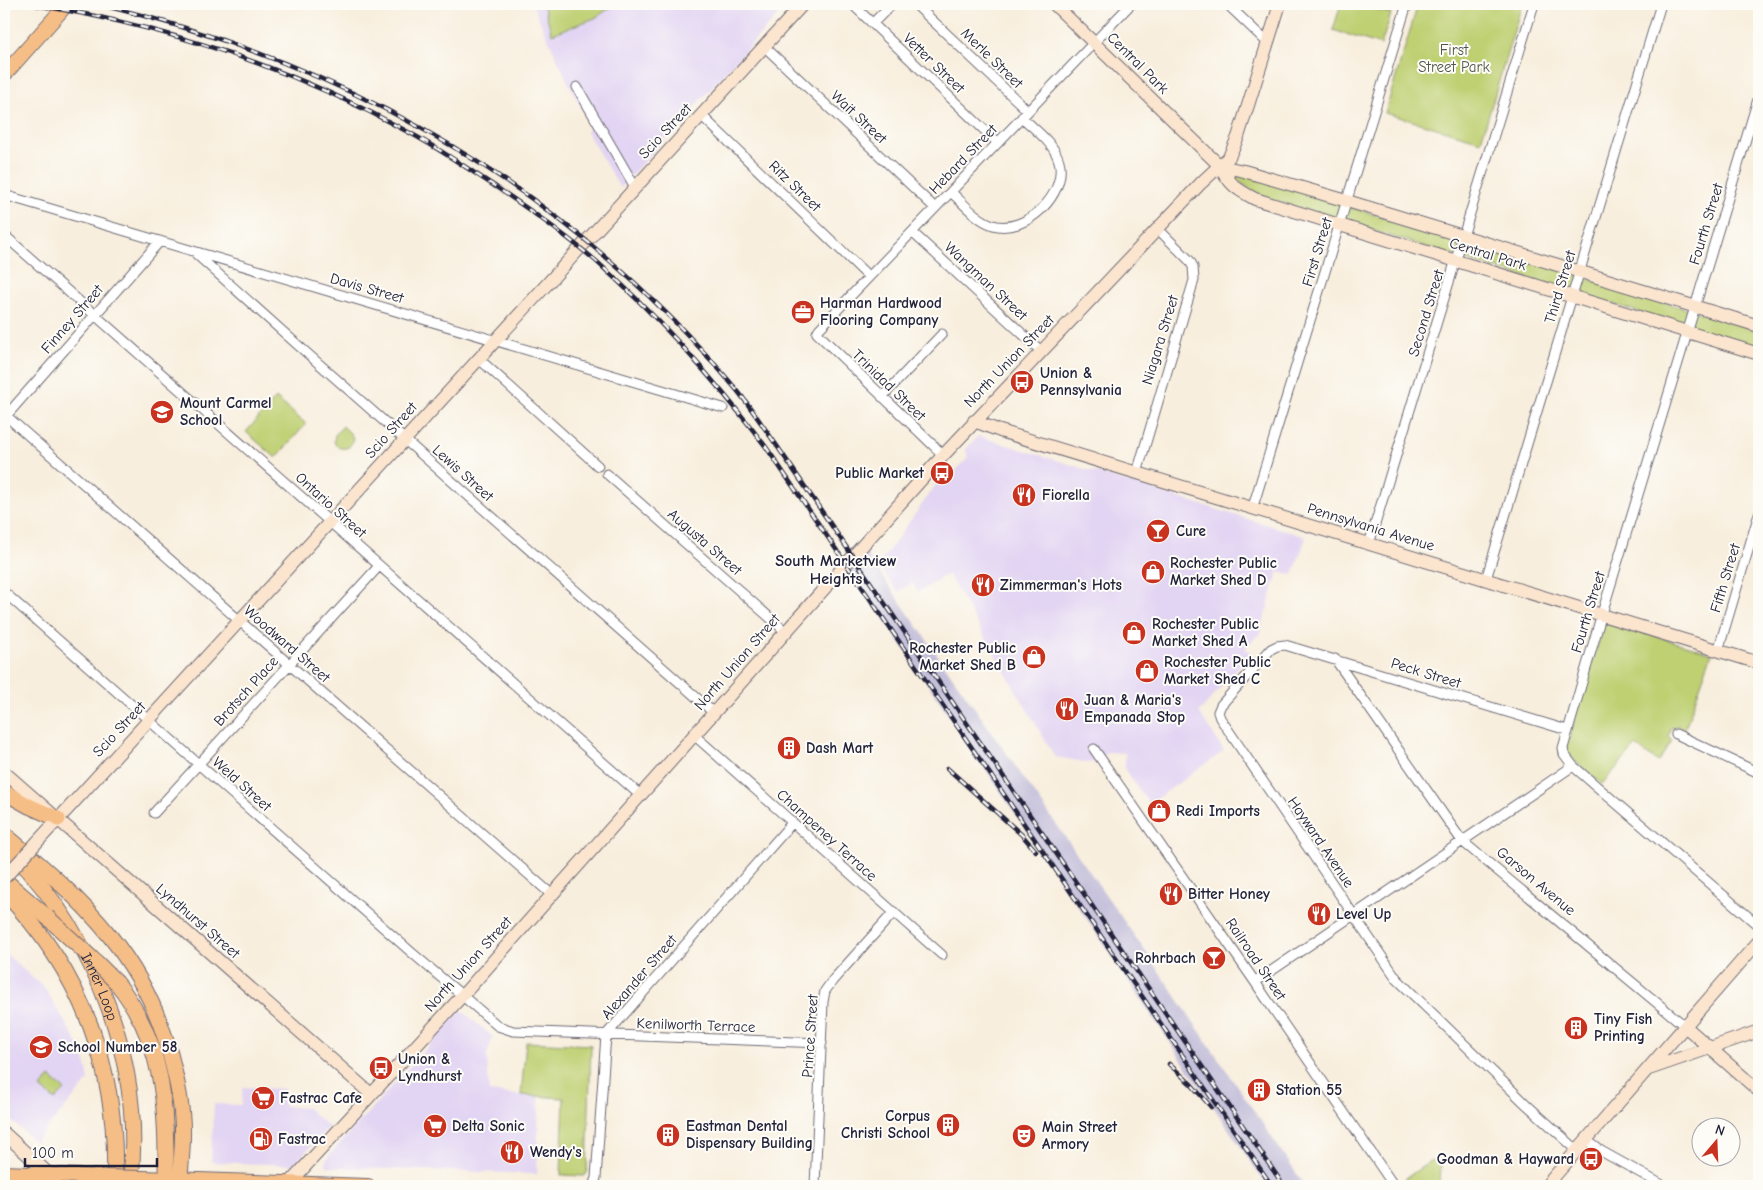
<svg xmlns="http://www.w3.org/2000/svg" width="1763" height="1190" font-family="'Comic Neue',sans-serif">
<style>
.built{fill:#e2d4f3}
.industrial{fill:#c5c0da}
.green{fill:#bfd073;stroke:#707957}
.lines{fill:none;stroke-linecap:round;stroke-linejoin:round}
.street-casing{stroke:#6d6974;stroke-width:11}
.secondary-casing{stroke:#6d6974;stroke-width:14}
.primary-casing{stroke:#6d6974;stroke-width:16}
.highway-casing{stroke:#6d6974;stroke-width:17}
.street{stroke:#fff;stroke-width:9}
.secondary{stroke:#fbe5cf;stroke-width:12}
.primary{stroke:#f6be87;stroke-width:14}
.highway{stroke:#f6be87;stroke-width:15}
.rail-casing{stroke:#22223b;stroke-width:4.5}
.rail{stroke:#fdfcf7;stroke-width:2.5;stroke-dasharray:8;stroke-linecap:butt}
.secondary-bridge-casing{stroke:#6d6974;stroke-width:14;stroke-linecap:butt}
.primary-bridge-casing{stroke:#6d6974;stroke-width:16;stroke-linecap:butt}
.highway-bridge-casing{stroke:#6d6974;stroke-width:17;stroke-linecap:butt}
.secondary-bridge{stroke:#fbe5cf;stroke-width:12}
.primary-bridge{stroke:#f6be87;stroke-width:14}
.highway-bridge{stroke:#f6be87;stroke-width:15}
.labels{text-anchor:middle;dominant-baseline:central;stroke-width:4;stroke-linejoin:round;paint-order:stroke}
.park-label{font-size:15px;fill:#51564c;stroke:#fdfcf7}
.street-label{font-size:15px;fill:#22223b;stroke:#fdfcf7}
.poi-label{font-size:15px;font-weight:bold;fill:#22223b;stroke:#fdfcf7;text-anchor:start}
.neighbourhood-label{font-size:16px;font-weight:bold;fill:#22223b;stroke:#fdfcf7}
</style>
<rect width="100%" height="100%" fill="#fdfcf7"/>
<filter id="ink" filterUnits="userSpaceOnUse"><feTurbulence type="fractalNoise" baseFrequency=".02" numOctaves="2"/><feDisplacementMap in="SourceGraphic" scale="10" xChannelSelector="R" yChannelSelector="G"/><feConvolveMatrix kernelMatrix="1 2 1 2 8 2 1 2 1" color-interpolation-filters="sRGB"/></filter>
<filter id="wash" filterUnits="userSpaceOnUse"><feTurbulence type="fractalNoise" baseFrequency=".0096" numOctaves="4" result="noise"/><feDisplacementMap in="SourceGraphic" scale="20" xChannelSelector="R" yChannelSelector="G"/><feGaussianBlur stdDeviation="1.12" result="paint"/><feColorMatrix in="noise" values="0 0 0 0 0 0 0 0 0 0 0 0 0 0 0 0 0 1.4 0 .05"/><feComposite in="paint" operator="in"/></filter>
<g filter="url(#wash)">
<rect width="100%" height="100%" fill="#f8eedd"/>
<path class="built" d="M 532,4 L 788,4 L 620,188 L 586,131 L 591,127 L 568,82 Z
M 978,436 L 1306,537 L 1293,575 L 1278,572 L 1260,633 L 1245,648 L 1251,653 L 1199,712 L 1224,751 L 1149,804 L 1125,769 L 1125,753 L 1108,752 L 1091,763 L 1055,757 L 948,574 L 918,592 L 912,583 L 898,592 L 878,566 L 940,479 L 947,480 L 968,458 L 966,449 Z
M 4,952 L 45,989 L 74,1037 L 84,1056 L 89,1080 L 35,1142 L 4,1114 Z
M 461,1010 L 493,1037 L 487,1055 L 489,1092 L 539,1097 L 537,1174 L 328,1167 L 326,1164 L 326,1159 Z
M 243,1087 L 284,1089 L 284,1106 L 307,1108 L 329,1127 L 293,1165 L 211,1162 L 214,1104 L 241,1105 Z"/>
<path class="industrial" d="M 866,553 L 1150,958 L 1305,1186 L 1267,1186 L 844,560 Z"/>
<path class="green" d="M 543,4 L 616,4 L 595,18 L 552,34 Z
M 1341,4 L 1359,4 L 1391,14 L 1381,45 L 1333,30 Z
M 1418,4 L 1522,4 L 1481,141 L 1385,113 Z
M 1234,172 L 1759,331 L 1759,349 L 1263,197 L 1241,183 L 1234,176 Z
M 276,398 L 306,424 L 276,458 L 246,432 Z
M 343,426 L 351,434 L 353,439 L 349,447 C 342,450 336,448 334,441 L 335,435 Z
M 1608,622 L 1712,653 L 1684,731 L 1678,726 L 1671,728 L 1669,736 L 1672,741 L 1658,762 L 1636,746 L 1602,784 L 1569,756 L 1566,747 L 1604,625 Z
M 526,1042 L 591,1045 L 587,1173 L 584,1176 L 561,1175 L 564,1098 L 521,1095 Z
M 50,1077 L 65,1090 L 55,1100 L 41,1088 Z
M 1432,1160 L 1441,1165 L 1440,1186 L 1406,1186 L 1404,1184 L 1406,1178 Z"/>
</g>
<g filter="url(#ink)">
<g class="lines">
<g class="street-casing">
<path id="street" d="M 852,4 L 998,143
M 915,4 L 1028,111
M 1227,4 L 1268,43
M 873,23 L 892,4
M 765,47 L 935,208
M 577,87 L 635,187
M 1759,96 L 1600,620 L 1563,748 L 1564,754 L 1573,766 L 1759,926
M 701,115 L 869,277
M 951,192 C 963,203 977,220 993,225 C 1026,235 1068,193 1059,161 C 1054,143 1035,130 1022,117
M 4,195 L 723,408
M 912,232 L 1041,351
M 4,235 L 640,795
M 196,254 L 300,347 L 714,713
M 478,358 L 598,466
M 882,397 L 942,334
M 4,414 L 551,894
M 6,416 L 160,241
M 942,457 L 937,449 L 817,333 L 819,329 L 1131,4
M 1137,473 L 1194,280 L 1193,267 L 1190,261 L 1158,229
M 607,474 L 785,631
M 1252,508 L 1255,500 L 1407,4
M 1369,544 L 1534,4
M 1486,579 L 1661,4
M 4,592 L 411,952 L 498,1026 L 513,1031 L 822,1043
M 1718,651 L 1759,514
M 1335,659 L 1462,841 L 1686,1027
M 1567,730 L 1285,645 L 1277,646 L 1271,649 L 1221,705 L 1218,712 L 1220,718 L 1397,979 L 1527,1105 L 1577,1150
M 1676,734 L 1759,773
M 694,735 L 942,955
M 1094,749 L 1255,982 L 1394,1186
M 154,813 L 379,566
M 1255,982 L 1573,766
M 1586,1140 L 1601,1151 L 1664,1186
M 50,1186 L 50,1175
M 593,1186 L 596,1178 L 606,1035 L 792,823
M 815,1186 L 823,1002 L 825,991 L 833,980 L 894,912"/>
</g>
<g class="secondary-casing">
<path id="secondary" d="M 1054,4 L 1220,166 C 1230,185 1236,189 1255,199 L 1759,354
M 1220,166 L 1244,171 L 1347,201 L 1759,326
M 974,421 L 1000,431 L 1759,663
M 4,772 L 371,1094
M 53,825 L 803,4
M 1686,1027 L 1759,1091
M 1649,1069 L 1759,1031
M 4,1133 L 50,1175
M 287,1186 L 462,996 L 936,463 L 1201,183 L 1229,157 L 1238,137 L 1280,4
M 1546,1186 L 1759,941"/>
</g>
<g class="primary-casing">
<path id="primary" d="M 4,75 L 67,4
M 4,1173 L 105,1177
M 142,1178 L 368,1186"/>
</g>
<g class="highway-casing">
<g id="highway">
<path d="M 4,792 L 29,806 L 58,819"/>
<path d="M 4,834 C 85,902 150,961 174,1070 C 178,1086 181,1102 182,1118 C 184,1139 181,1159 180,1179"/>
<path id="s1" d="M 14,854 C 97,942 145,1065 130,1186"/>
<path d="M 9,884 L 47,917"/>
<path d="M 4,892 C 83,972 120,1074 114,1186"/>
<path d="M 117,983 C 164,1042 167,1107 166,1179"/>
</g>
</g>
<use href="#street" class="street"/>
<use href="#secondary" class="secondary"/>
<use href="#primary" class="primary"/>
<use href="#highway" class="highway"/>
<g class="rail-casing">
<path id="rail" d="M 30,4 C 163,25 292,68 410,133 C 440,149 468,169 496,187 C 530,210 564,234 596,261 C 659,317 715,380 766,447 L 1272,1186
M 98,4 C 351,65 568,189 736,389 C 750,406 762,425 775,443 L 1284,1186
M 947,768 L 1022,835 L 1036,851
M 1169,1064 L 1191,1084 L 1211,1107"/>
</g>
<use href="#rail" class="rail"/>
<g class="secondary-bridge-casing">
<path id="secondary-bridge" d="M 4,878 L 50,828"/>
</g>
<g class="primary-bridge-casing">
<path id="primary-bridge" d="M 105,1177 L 142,1178"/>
</g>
<g class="highway-bridge-casing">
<path id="highway-bridge" d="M 47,917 L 98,964 L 117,983"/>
</g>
<use href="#secondary-bridge" class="secondary-bridge"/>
<use href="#primary-bridge" class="primary-bridge"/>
<use href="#highway-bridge" class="highway-bridge"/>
</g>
</g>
<defs>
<g id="office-disc" transform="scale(1.25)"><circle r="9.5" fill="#c8321e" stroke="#fdfcf7"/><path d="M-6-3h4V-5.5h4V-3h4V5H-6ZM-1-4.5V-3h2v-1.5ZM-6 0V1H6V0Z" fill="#fff"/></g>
<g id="bus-disc" transform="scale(1.25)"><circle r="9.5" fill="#c8321e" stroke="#fdfcf7"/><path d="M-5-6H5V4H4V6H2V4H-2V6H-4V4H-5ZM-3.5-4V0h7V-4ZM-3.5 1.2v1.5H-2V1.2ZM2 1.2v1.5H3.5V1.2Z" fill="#fff"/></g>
<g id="school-disc" transform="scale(1.25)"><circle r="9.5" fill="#c8321e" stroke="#fdfcf7"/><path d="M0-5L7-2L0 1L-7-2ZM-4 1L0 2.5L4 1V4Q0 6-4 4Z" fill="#fff"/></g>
<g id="restaurant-disc" transform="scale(1.25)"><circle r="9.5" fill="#c8321e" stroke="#fdfcf7"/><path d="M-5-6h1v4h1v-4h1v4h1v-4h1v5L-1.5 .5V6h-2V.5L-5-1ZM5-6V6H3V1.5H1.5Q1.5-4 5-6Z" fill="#fff"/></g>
<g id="bar-disc" transform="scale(1.25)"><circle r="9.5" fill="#c8321e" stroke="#fdfcf7"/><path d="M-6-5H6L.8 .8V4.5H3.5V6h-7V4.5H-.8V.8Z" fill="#fff"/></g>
<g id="shop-disc" transform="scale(1.25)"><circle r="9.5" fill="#c8321e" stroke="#fdfcf7"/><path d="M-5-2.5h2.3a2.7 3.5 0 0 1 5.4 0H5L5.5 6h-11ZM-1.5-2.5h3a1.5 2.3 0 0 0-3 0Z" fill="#fff"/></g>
<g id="building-disc" transform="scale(1.25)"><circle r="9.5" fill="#c8321e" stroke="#fdfcf7"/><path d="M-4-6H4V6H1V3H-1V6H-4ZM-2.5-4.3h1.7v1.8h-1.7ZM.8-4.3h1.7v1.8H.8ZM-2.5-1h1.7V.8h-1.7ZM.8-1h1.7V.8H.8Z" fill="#fff"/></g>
<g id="supermarket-disc" transform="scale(1.25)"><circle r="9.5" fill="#c8321e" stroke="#fdfcf7"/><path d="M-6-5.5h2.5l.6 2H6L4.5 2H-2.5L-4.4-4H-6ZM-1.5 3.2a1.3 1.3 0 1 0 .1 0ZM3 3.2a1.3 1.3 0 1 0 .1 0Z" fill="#fff"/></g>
<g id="theatre-disc" transform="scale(1.25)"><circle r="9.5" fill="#c8321e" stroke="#fdfcf7"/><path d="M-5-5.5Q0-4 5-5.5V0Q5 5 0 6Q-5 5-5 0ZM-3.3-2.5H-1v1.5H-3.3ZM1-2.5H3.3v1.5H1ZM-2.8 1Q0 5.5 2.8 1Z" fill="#fff"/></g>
<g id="fuel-disc" transform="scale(1.25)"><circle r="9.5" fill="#c8321e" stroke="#fdfcf7"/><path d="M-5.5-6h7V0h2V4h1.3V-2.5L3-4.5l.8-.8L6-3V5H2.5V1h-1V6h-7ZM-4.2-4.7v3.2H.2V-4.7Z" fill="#fff"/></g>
</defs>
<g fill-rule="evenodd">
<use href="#office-disc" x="803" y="312"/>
<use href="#bus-disc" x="1022" y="382"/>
<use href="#school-disc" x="162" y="412"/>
<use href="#bus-disc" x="942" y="473"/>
<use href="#restaurant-disc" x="1024" y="495"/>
<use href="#bar-disc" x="1158" y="531"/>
<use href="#shop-disc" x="1153" y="572"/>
<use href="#restaurant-disc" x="983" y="585"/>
<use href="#shop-disc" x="1134" y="633"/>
<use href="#shop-disc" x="1034" y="657"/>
<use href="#shop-disc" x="1147" y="671"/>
<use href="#restaurant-disc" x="1067" y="709"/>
<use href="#building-disc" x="789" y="748"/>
<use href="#shop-disc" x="1159" y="811"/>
<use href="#restaurant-disc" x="1171" y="894"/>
<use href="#restaurant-disc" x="1319" y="914"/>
<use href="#bar-disc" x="1214" y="958"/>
<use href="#building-disc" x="1576" y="1028"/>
<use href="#school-disc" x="41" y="1047"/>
<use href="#bus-disc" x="381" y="1068"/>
<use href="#building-disc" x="1259" y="1090"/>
<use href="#supermarket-disc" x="263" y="1098"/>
<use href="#building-disc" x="948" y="1125"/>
<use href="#supermarket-disc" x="435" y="1126"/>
<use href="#building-disc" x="668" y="1135"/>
<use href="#theatre-disc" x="1024" y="1136"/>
<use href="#fuel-disc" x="261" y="1139"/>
<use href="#restaurant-disc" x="512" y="1152"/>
<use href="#bus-disc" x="1591" y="1159"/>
</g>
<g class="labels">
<g class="park-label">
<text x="1454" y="50">First<tspan x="1454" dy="17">Street Park</tspan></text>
</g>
<g class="street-label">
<text transform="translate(992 58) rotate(44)">Merle Street</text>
<text transform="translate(934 63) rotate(44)">Vetter Street</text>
<text transform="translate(1138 63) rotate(45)">Central Park</text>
<text transform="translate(859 117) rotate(43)">Wait Street</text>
<text transform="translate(665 131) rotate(-47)">Scio Street</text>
<text transform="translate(963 159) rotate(-46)">Hebard Street</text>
<text transform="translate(795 186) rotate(44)">Ritz Street</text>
<text transform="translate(1706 224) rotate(-73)">Fourth Street</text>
<text transform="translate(1317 252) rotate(-73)">First Street</text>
<text transform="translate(1488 254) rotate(17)">Central Park</text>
<text transform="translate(986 281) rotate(43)">Wangman Street</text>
<text transform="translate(1560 287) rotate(-73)">Third Street</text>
<text transform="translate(367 288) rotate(16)">Davis Street</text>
<text transform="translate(1426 313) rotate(-73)">Second Street</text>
<text transform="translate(72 319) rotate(-49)">Finney Street</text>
<text transform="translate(1160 340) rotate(-73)">Niagara Street</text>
<text transform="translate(1009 361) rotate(-46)">North Union Street</text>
<text transform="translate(889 385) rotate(44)">Trinidad Street</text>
<text transform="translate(391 430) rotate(-48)">Scio Street</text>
<text transform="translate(463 473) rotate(42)">Lewis Street</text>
<text transform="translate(331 505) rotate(42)">Ontario Street</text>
<text transform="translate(1371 527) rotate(17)">Pennsylvania Avenue</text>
<text transform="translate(705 542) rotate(41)">Augusta Street</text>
<text transform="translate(1725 578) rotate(-73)">Fifth Street</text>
<text transform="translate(1588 612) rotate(-73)">Fourth Street</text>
<text transform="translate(287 644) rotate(41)">Woodward Street</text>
<text transform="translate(737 662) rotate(-49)">North Union Street</text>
<text transform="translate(1426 673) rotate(17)">Peck Street</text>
<text transform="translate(246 691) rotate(-48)">Brotsch Place</text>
<text transform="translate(119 729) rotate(-47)">Scio Street</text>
<text transform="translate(242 784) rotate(42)">Weld Street</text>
<text transform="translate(827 835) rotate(42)">Champeney Terrace</text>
<text transform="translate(1321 842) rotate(56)">Hayward Avenue</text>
<text transform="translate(1536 881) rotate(40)">Garson Avenue</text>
<text transform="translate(198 921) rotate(41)">Lyndhurst Street</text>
<text transform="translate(1256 959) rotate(56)">Railroad Street</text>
<text transform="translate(468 964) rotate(-48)">North Union Street</text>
<text transform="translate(639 977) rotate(-49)">Alexander Street</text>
<text stroke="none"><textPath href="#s1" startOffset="159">Inner Loop</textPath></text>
<text transform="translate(696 1025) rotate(2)">Kenilworth Terrace</text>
<text transform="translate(810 1036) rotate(-86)">Prince Street</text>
</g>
<g class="poi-label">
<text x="820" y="303">Harman Hardwood<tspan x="820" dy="17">Flooring Company</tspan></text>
<text x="1040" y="373">Union &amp;<tspan x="1040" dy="17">Pennsylvania</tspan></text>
<text x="180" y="403">Mount Carmel<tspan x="180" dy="17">School</tspan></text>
<text x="924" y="473" text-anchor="end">Public Market</text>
<text x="1042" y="495">Fiorella</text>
<text x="1176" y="531">Cure</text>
<text x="1170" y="563">Rochester Public<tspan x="1170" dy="17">Market Shed D</tspan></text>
<text x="1000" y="585">Zimmerman's Hots</text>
<text x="1152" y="624">Rochester Public<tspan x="1152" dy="17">Market Shed A</tspan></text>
<text x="1016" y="648" text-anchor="end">Rochester Public<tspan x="1016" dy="17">Market Shed B</tspan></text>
<text x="1164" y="662">Rochester Public<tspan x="1164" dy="17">Market Shed C</tspan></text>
<text x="1084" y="700">Juan &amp; Maria's<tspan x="1084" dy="17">Empanada Stop</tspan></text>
<text x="806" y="748">Dash Mart</text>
<text x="1176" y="811">Redi Imports</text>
<text x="1188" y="894">Bitter Honey</text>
<text x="1336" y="914">Level Up</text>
<text x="1196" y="958" text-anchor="end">Rohrbach</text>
<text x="1594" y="1019">Tiny Fish<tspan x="1594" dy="17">Printing</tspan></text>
<text x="58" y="1047">School Number 58</text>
<text x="398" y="1059">Union &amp;<tspan x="398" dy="17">Lyndhurst</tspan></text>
<text x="1276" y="1090">Station 55</text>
<text x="280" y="1098">Fastrac Cafe</text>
<text x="930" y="1116" text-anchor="end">Corpus<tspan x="930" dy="17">Christi School</tspan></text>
<text x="452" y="1126">Delta Sonic</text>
<text x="686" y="1126">Eastman Dental<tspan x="686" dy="17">Dispensary Building</tspan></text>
<text x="1042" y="1127">Main Street<tspan x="1042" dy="17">Armory</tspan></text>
<text x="278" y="1139">Fastrac</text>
<text x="530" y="1152">Wendy's</text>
<text x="1574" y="1159" text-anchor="end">Goodman &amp; Hayward</text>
</g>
<g class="neighbourhood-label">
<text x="836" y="561">South Marketview<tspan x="836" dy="18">Heights</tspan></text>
</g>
</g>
<rect width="1763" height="1190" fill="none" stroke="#fdfcf7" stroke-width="20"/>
<g transform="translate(1716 1142) rotate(19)"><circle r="24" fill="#fdfcf7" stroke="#a5a5ac"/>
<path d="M0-4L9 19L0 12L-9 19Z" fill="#c8321e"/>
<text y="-8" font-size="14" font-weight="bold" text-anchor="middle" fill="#22223b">N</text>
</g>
<path d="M25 1158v8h132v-8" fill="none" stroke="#22223b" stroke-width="2.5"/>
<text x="32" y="1158" font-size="15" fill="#22223b" stroke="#fdfcf7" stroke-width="4" paint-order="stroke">100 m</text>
</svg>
